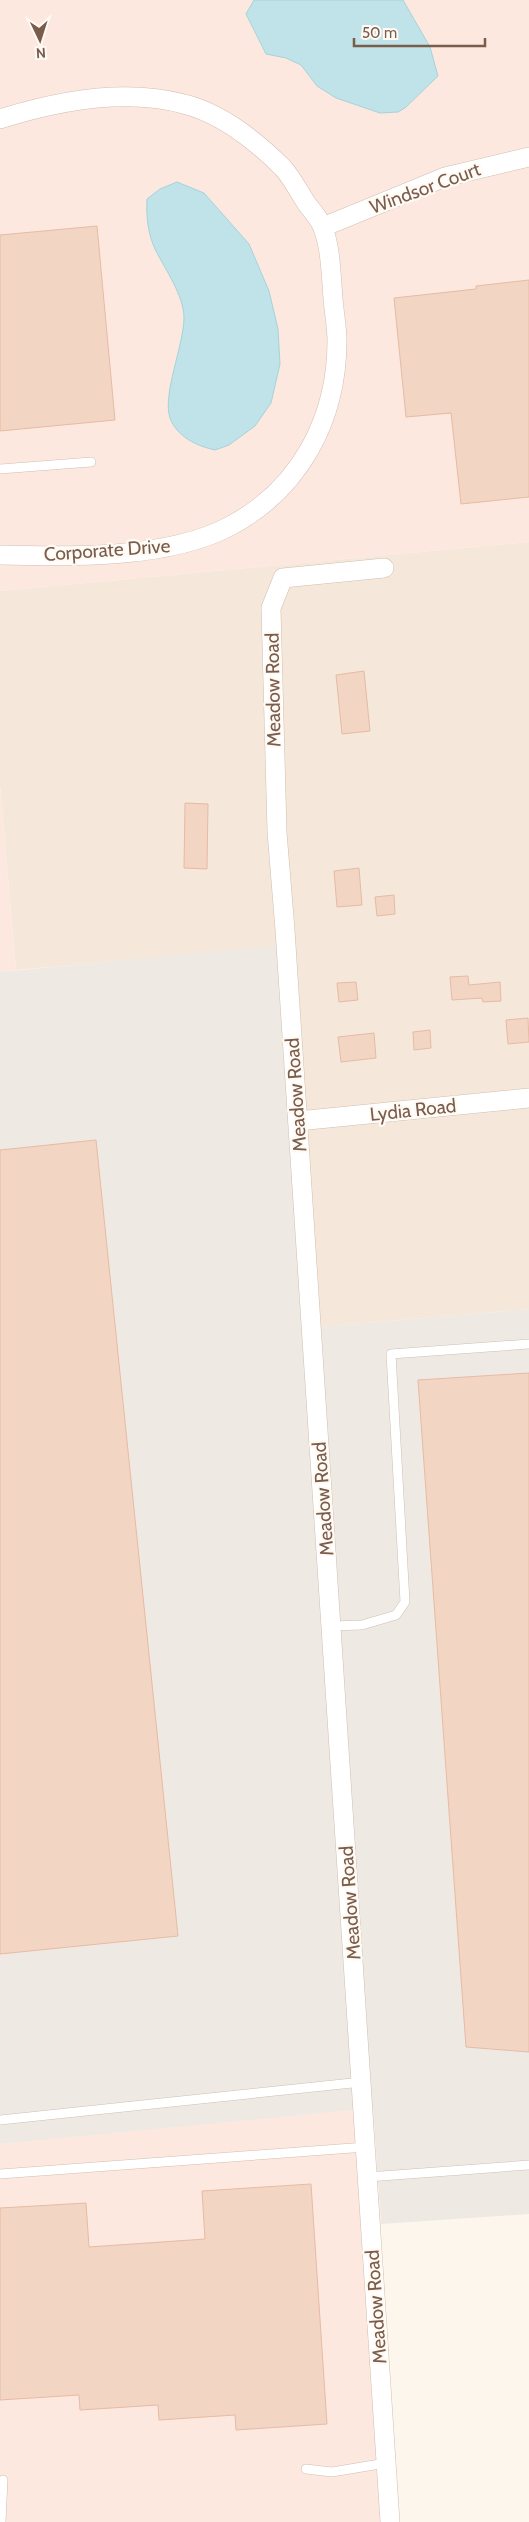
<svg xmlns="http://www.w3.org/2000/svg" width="529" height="2522" font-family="Cabin,sans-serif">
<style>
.residential{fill:#f5e8da}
.commercial{fill:#fde8e0}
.industrial{fill:#efe9e4}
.water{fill:#bfe3e8;stroke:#a5d3da}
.building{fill:#f3d5c3;stroke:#e6bba3}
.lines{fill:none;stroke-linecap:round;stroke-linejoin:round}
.service-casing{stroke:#d1beb0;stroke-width:10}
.minor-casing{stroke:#d1beb0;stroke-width:20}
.service{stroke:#fff;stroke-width:9}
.minor{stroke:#fff;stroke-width:19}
.labels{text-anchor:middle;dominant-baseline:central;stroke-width:4.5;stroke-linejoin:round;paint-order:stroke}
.street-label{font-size:19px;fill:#7a5c4d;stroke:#fffaf3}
</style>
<rect width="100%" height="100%" fill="#fdf6ec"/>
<path class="residential" d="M 529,542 L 529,1309 L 319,1327 L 294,945 L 16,970 L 0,786 L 0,591 Z"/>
<path class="commercial" d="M 0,0 L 529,0 L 529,542 L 0,591 Z
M 0,786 L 16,970 L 0,972 Z
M 358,2108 L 382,2522 L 0,2522 L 0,2144 Z"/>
<path class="industrial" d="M 294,944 L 319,1327 L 529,1309 L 529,2214 L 381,2224 L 373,2108 L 0,2144 L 0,972 Z"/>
<path class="water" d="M 254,0 L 403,0 L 430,47 L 438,76 L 405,108 L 398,112 L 380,113 L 336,98 L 317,86 L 301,65 L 286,58 L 266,54 L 246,14 Z
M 177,182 L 204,193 L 249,244 L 269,291 L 278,329 L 280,364 L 271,403 L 255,426 L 229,445 L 215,450 C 197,446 177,437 170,418 C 162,395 184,345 184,317 C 183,294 166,271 156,251 C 148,235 146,217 147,199 L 160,189 Z"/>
<path class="building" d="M 97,226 L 115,420 L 0,431 L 0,235 Z
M 529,280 L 529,497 L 461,504 L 451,413 L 406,417 L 394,298 L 476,289 L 476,286 Z
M 364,671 L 370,731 L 342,734 L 336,675 Z
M 185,803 L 208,804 L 207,869 L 184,868 Z
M 359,868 L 362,905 L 337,907 L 334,871 Z
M 394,895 L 395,914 L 377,916 L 375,897 Z
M 468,976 L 469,985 L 500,982 L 501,1001 L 483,1002 L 482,998 L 452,1000 L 450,977 Z
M 356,982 L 358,1000 L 339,1002 L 337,983 Z
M 528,1018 L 529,1042 L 508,1044 L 506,1020 Z
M 430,1030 L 431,1048 L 414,1050 L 413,1032 Z
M 374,1033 L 376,1058 L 341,1062 L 338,1037 Z
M 96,1140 L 178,1936 L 0,1954 L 0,1150 Z
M 529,1373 L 529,2052 L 466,2047 L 418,1380 Z
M 311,2184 L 327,2424 L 236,2430 L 235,2415 L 159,2420 L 158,2405 L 80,2410 L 79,2395 L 0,2400 L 0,2208 L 86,2203 L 89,2247 L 205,2239 L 202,2191 Z"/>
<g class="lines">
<g class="service-casing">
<path id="service" d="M 0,469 L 91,462
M 332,1626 L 362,1625 L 396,1615 L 405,1602 L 391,1354 L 529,1344
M 0,2120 L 362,2082
M 0,2174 L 366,2147
M 368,2177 L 529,2165
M 306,2469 L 332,2472 L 386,2463
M 1,2522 L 3,2480"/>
</g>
<g class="minor-casing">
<path id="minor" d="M 0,119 C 57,101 125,88 184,104 C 220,113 256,141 283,168 C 292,178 299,192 307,204 C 312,211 320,219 323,228 C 331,249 331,276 333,298 C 334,313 337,327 337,341 C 337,419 300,489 230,526 C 169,559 69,557 0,555
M 323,227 L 445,177 L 529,157
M 384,568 L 283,578 L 271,608 L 277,832 L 285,930 L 390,2522
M 298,1121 L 529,1098"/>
</g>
<use href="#service" class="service"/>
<use href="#minor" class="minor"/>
</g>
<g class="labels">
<g class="street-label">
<text transform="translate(425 188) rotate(-20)">Windsor Court</text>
<text transform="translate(107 550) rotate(-4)">Corporate Drive</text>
<text transform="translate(273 690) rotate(-91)">Meadow Road</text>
<text transform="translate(296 1095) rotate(-94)">Meadow Road</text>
<text transform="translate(413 1110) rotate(-6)">Lydia Road</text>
<text transform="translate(323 1499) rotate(-94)">Meadow Road</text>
<text transform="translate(350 1903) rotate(-94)">Meadow Road</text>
<text transform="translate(376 2307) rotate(-94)">Meadow Road</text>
</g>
</g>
<g transform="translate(40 40) rotate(176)" stroke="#fffaf3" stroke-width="4" paint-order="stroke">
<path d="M0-4L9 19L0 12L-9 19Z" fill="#7a5c4d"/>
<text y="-8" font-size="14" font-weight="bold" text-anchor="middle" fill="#7a5c4d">N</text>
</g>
<path d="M354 38v8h131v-8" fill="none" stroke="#7a5c4d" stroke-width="2.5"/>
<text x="362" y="38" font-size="15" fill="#7a5c4d" stroke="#fffaf3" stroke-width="4" paint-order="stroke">50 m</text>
</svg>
